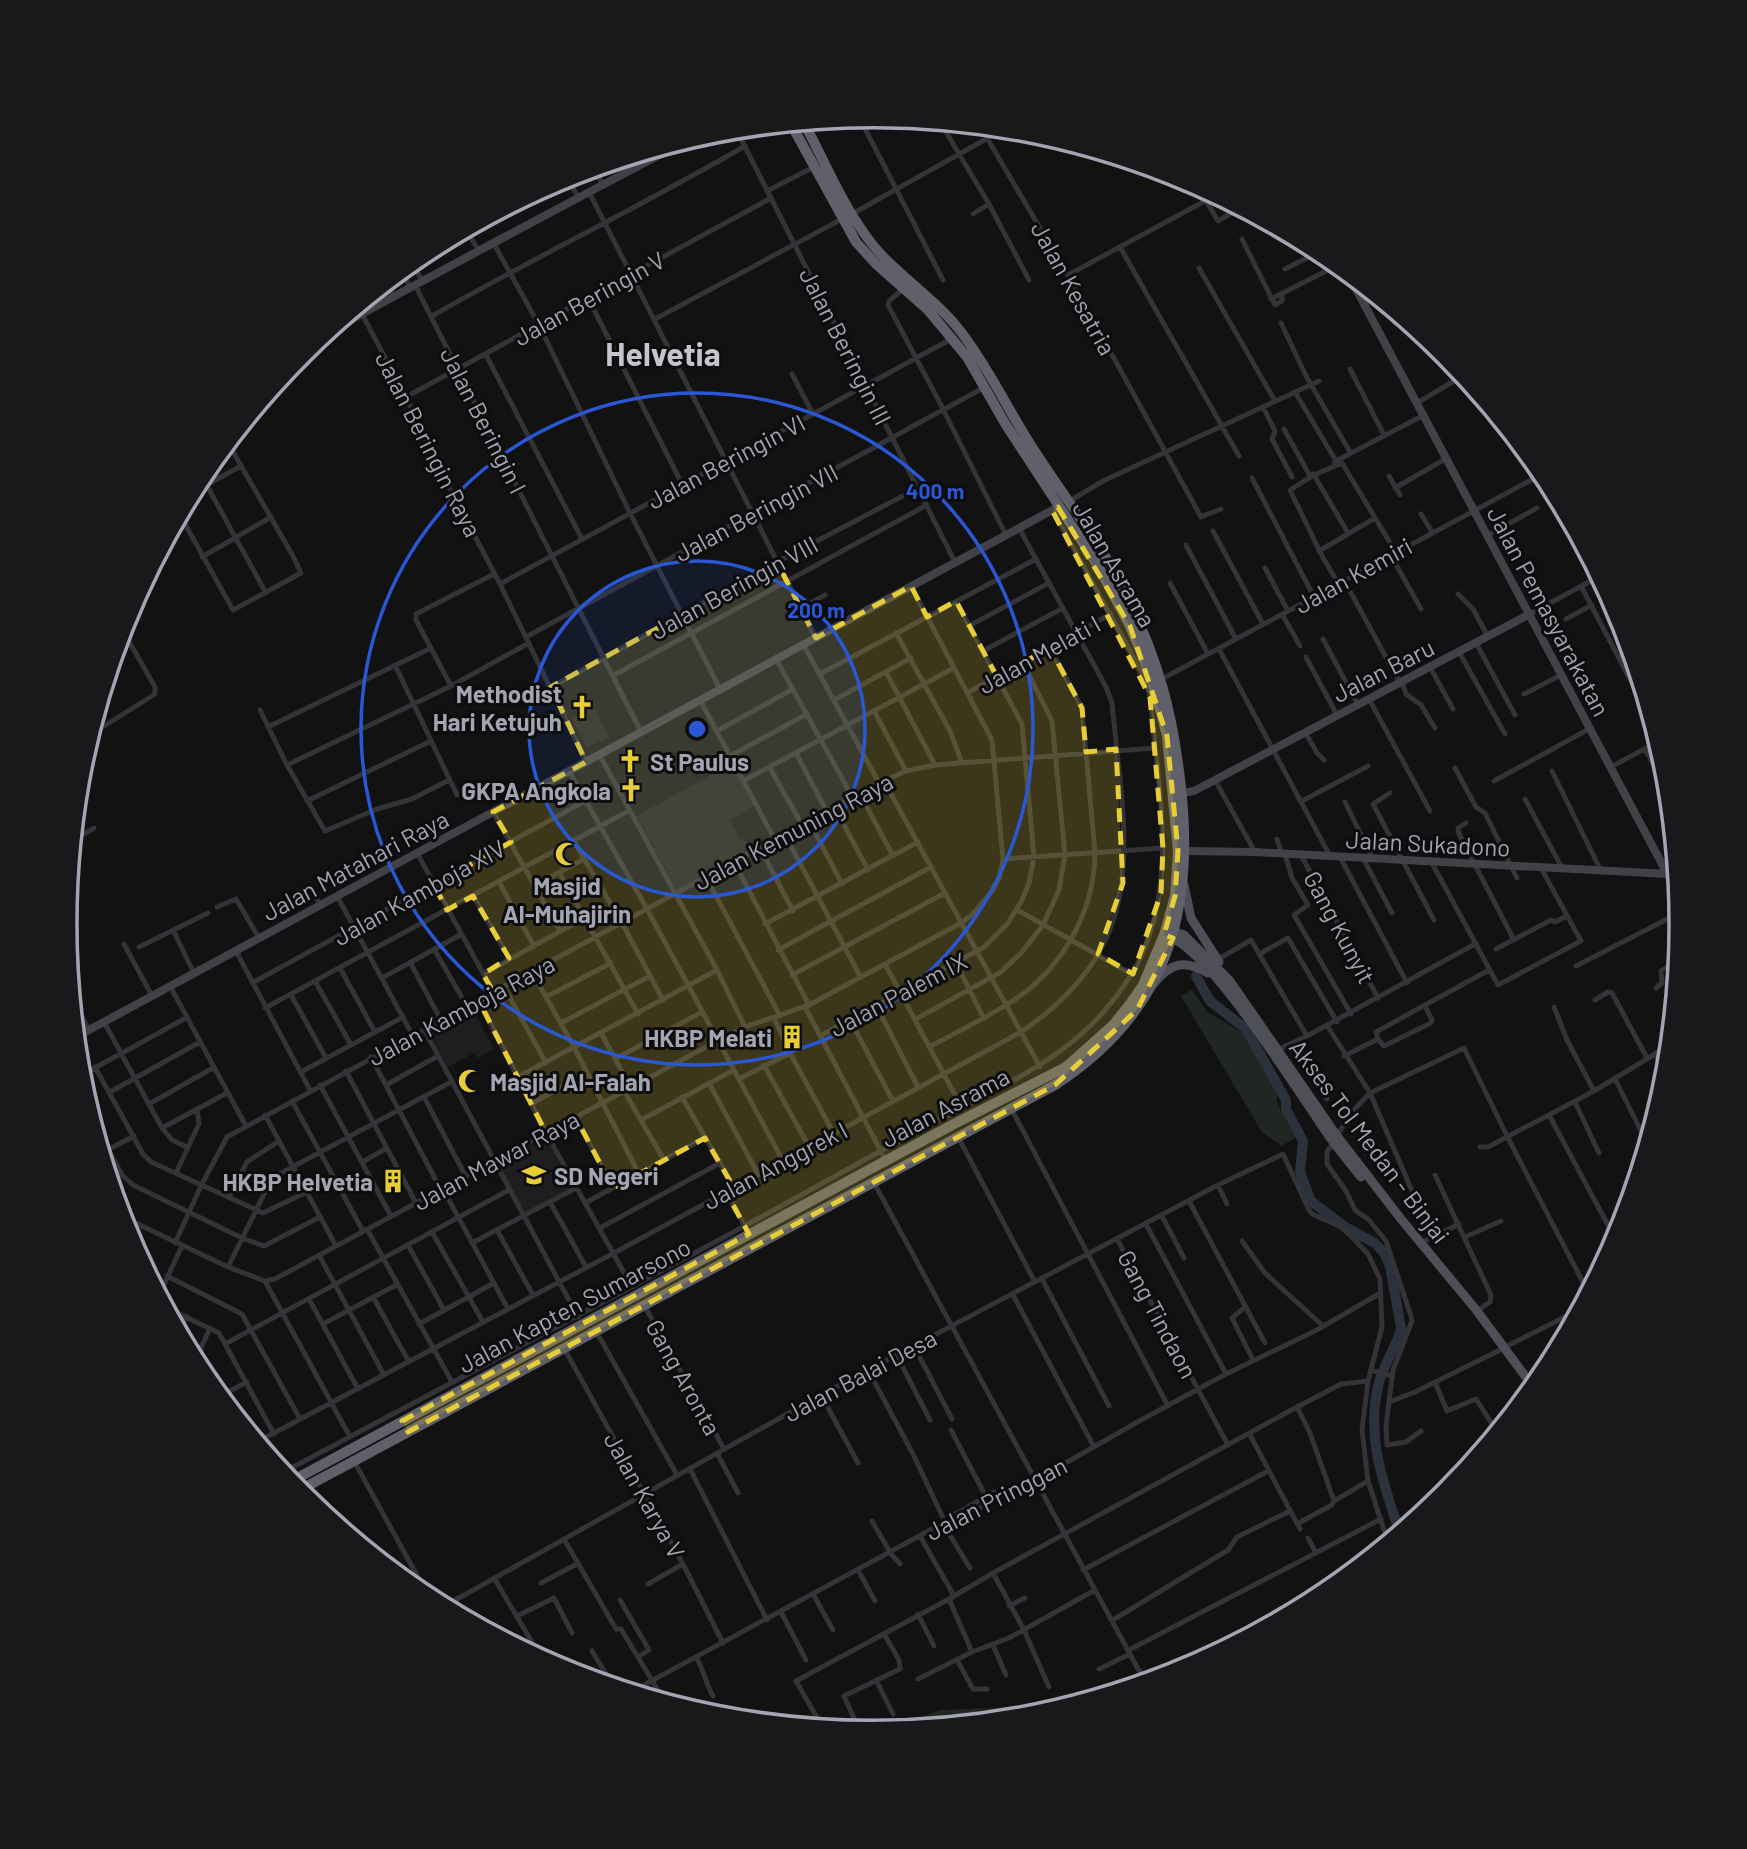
<svg xmlns="http://www.w3.org/2000/svg" width="1747" height="1849" font-family="Barlow,sans-serif">
<style>
.built{fill:#1e1e20}
.green{fill:#202722}
.lines{fill:none;stroke-linecap:round;stroke-linejoin:round}
.river{stroke:#2c323b;stroke-width:10}
.street{stroke:#333338;stroke-width:5}
.secondary{stroke:#414148;stroke-width:8}
.primary{stroke:#4f4f57;stroke-width:9}
.highway{stroke:#5f6069;stroke-width:10}
.marked{fill:#e7ce36;fill-opacity:0.2;stroke:#e7ce36;stroke-width:5;stroke-dasharray:14 9;stroke-linejoin:round}
.ring{fill:none;stroke:#2a57d4;stroke-width:3.5}
.labels{text-anchor:middle;dominant-baseline:central;stroke-width:6;stroke-linejoin:round;paint-order:stroke}
.street-label{font-size:24px;fill:#a4a5b3;stroke:#0d0d0e}
.poi-label{font-size:24px;font-weight:bold;fill:#a4a5b3;stroke:#0d0d0e;text-anchor:end}
.district-label{font-size:32px;font-weight:bold;fill:#c4c5cf;stroke:#0d0d0e}
.rim{fill:none;stroke:#a4a5b3;stroke-width:3.5}
.centre{fill:#2a57d4;stroke:#0d0d0e;stroke-width:3.5}
.ring-label{font-size:21px;text-anchor:middle;font-weight:bold;fill:#2a57d4;stroke:#0d0d0e;stroke-width:6;stroke-linejoin:round;paint-order:stroke}
</style>
<rect width="100%" height="100%" fill="#121213"/>
<path class="built" d="M 594,707 L 609,737 L 587,748 L 572,718 Z
M 731,764 L 755,805 L 730,820 L 740,839 L 744,839 L 751,851 L 677,890 L 637,816 Z
M 472,1008 L 494,1049 L 477,1058 L 474,1053 L 448,1067 L 429,1031 Z
M 545,1137 L 572,1187 L 528,1212 L 523,1211 L 496,1163 Z"/>
<path class="green" d="M 1192,990 L 1207,1012 L 1245,1034 L 1277,1091 L 1277,1103 L 1296,1137 L 1282,1146 L 1262,1132 L 1181,996 Z
M 1072,1705 L 1031,1718 L 883,1732 L 940,1710 Z"/>
<g class="lines">
<path class="river" d="M 1196,976 L 1210,1001 L 1246,1029 L 1286,1100 L 1286,1109 L 1303,1141 L 1300,1172 L 1311,1201 L 1345,1227 L 1375,1243 L 1384,1253 L 1390,1266 L 1401,1328 L 1399,1336 C 1392,1353 1382,1369 1378,1386 C 1366,1442 1384,1483 1400,1534"/>
<path class="street" d="M 859,117 L 943,280
M 940,122 L 989,204 L 1029,280
M 980,126 L 1081,298 L 1201,517 L 1221,509
M 736,129 L 955,562
M 622,160 L 628,172
M 594,168 L 603,185
M 566,177 L 579,198
M 767,191 L 814,167
M 589,192 L 816,638
M 1205,199 L 1218,221 L 1240,208
M 852,214 L 1004,129
M 973,214 L 989,204
M 466,230 L 479,251
M 1242,239 L 1275,305 L 1282,301 L 1282,293
M 494,244 L 539,325 L 630,513 L 720,689
M 1120,247 L 1239,456
M 412,262 L 422,281
M 1199,268 L 1275,401
M 1285,269 L 1321,251
M 401,271 L 410,287
M 1068,275 L 1216,195
M 385,284 L 393,295
M 415,285 L 641,732
M 903,289 L 889,301 L 888,305 L 943,409 L 1006,535
M 588,298 L 682,484
M 1271,299 L 1338,265
M 362,314 L 406,397 L 438,466 L 500,584 L 586,762
M 432,316 C 535,257 642,206 745,146
M 655,319 L 842,219
M 1281,323 L 1306,376 L 1350,452
M 486,355 L 582,539
M 1350,369 L 1384,435
M 792,374 L 813,414
M 1295,392 L 1336,461
M 406,397 L 771,198
M 1417,403 L 1464,375
M 1263,407 L 1275,431 L 1272,439 L 1292,477
M 1284,429 L 1310,476 L 1313,474
M 1334,462 L 1424,415
M 1314,475 L 1348,533
M 1389,476 L 1400,495
M 1252,478 L 1314,597
M 206,484 L 266,593
M 1395,488 L 1447,458
M 192,493 L 241,466
M 1068,502 L 1103,481 L 1319,381
M 1421,514 L 1432,532
M 180,515 L 233,610 L 301,573 L 293,556 L 228,443
M 1213,531 L 1263,624
M 1488,535 L 1537,508
M 1186,545 L 1236,639
M 1319,551 L 1375,518
M 1390,554 L 1421,609
M 202,557 L 271,517
M 1265,568 L 1288,611
M 1344,580 L 1400,683
M 1170,583 L 1208,654
M 1338,583 L 1322,556 L 1290,490 L 1314,475 L 1342,463 L 1395,551
M 500,584 L 953,338
M 1581,586 L 1654,725
M 1458,594 L 1473,609 L 1488,637
M 800,609 L 825,595
M 1282,614 L 1300,646
M 1530,614 L 1600,576
M 1566,619 L 1592,605
M 969,626 L 1049,583
M 896,633 L 950,731 L 962,763
M 526,637 L 985,387
M 1323,639 L 1358,705
M 1476,643 L 1515,715
M 803,644 L 879,783
M 1219,649 L 1330,856
M 983,651 L 1063,608
M 1459,652 L 1505,734
M 1306,657 L 1337,715
M 776,659 L 853,798
M 395,665 L 457,795
M 1430,667 L 1453,709
M 886,672 L 935,765
M 820,674 L 1036,559
M 614,675 L 927,505
M 1162,679 L 1544,473
M 1402,682 L 1406,694 L 1421,705 L 1435,728
M 451,686 L 416,620 L 416,614 L 494,574
M 551,687 L 777,562 L 918,488
M 967,693 L 1111,614
M 1524,694 L 1561,675
M 1369,699 L 1430,811
M 700,700 L 775,840
M 834,700 L 911,658
M 260,710 L 287,765 L 325,831 L 377,809 L 412,799 L 449,780
M 874,711 L 906,771
M 268,727 L 431,648
M 717,731 L 793,689
M 1305,732 L 1317,753 L 1324,760
M 90,735 L 155,694 L 155,687 L 122,629
M 1645,749 L 1669,794
M 796,753 L 827,812
M 599,754 L 717,970 L 745,1027
M 730,756 L 807,714
M 287,765 L 451,686 L 529,643
M 1611,767 L 1659,741
M 770,768 L 802,825
M 1455,768 L 1476,807 L 1485,813 L 1517,878
M 569,771 L 647,909 L 783,1161
M 1552,771 L 1601,871
M 1215,780 L 1255,852
M 743,781 L 954,668
M 884,781 L 1040,1067
M 1494,781 L 1589,729
M 1390,793 L 1373,804 L 1434,920
M 860,794 L 893,856
M 1525,799 L 1562,868
M 307,801 L 431,741
M 1302,801 L 1368,766
M 1345,802 L 1373,859
M 835,808 L 868,870
M 493,812 L 560,931
M 809,821 L 842,884
M 1466,823 L 1458,828 L 1459,834 L 1514,940
M 785,835 L 860,976
M 1277,839 L 1282,854
M 73,840 L 94,828
M 573,840 L 622,923 L 663,1000
M 760,848 L 793,911
M 417,853 L 494,993
M 1285,854 L 1292,878 L 1308,905 L 1294,915 L 1351,1014
M 1301,855 L 1378,998
M 1340,857 L 1407,983
M 1363,858 L 1392,913
M 1003,859 L 1163,848
M 734,862 L 809,1005
M 1432,863 L 1498,985 L 1581,941 L 1541,868
M 559,872 L 638,1014
M 706,877 L 780,1016
M 499,882 L 534,946
M 534,886 L 584,859
M 311,888 L 312,893 L 321,905
M 337,896 L 413,1036
M 473,896 L 509,958
M 217,907 L 236,899 L 259,938
M 1017,910 L 1132,974
M 765,924 L 918,842
M 173,930 L 194,973
M 124,944 L 152,996
M 139,947 L 208,913
M 434,949 L 468,1008
M 1496,949 L 1551,920 L 1555,922 L 1567,916
M 778,950 L 931,867
M 236,951 L 310,1090
M 1261,953 L 1288,938 L 1337,1022
M 1217,960 L 1251,940 L 1307,1036 L 1475,944
M 410,962 L 442,1022
M 956,963 L 983,1017
M 885,964 L 962,1108
M 1576,966 L 1681,912
M 340,968 L 375,1032
M 532,972 L 574,1047 L 639,1174
M 483,974 L 586,917
M 792,975 L 945,893
M 382,978 L 460,935
M 315,981 L 351,1045
M 252,983 L 585,801
M 170,986 L 246,1126
M 504,987 L 546,1063
M 1656,988 L 1662,983 L 1661,971 L 1679,959
M 1676,989 L 1676,990
M 291,995 L 326,1058
M 546,997 L 611,963
M 72,999 L 89,1030
M 1595,1000 L 1608,992 L 1612,993 L 1647,1058
M 479,1001 L 546,1133 L 632,1287
M 876,1005 L 918,1087
M 805,1007 L 886,1161
M 1554,1007 L 1567,1040 L 1594,1091
M 265,1008 L 630,810
M 774,1018 L 790,1053 L 834,1134
M 916,1019 L 1001,972 L 1022,952 L 1043,925 L 1059,890 L 1065,855 L 1052,721 L 1023,663
M 850,1020 L 893,1101
M 104,1022 L 162,1128 L 172,1140 L 187,1147
M 561,1023 L 650,976
M 1328,1027 L 1370,1093 L 1416,1200
M 425,1031 L 578,1317
M 601,1033 L 631,1088
M 820,1036 L 984,947 L 1008,923 L 1021,902 L 1029,883 L 1034,857 L 1022,724 L 956,601
M 1378,1039 L 1384,1046 L 1431,1023 L 1432,1020 L 1425,1006
M 1295,1042 L 1327,1099
M 929,1047 C 955,1033 982,1020 1006,1005 C 1060,973 1094,915 1095,853 L 1082,708 L 1050,648
M 1277,1050 L 1307,1036
M 1655,1053 L 1667,1078
M 1344,1056 L 1378,1039 L 1376,1032 L 1489,970
M 371,1057 L 441,1190
M 615,1059 L 702,1012
M 764,1065 L 809,1147
M 95,1067 L 143,1154 L 151,1162 L 263,1213 L 307,1192
M 346,1071 L 416,1203
M 301,1072 L 403,1017
M 80,1076 L 186,1018
M 518,1077 L 717,970
M 739,1079 L 790,1053
M 1615,1079 L 1648,1145
M 709,1083 L 758,1174
M 320,1085 L 391,1216
M 386,1085 L 438,1056
M 624,1091 L 664,1160
M 110,1092 L 200,1042
M 424,1097 L 466,1177
M 682,1097 L 734,1188
M 292,1101 L 363,1231
M 1575,1102 L 1599,1153
M 149,1104 L 213,1068
M 531,1104 L 587,1073
M 1011,1108 L 1168,1406
M 265,1115 L 336,1246
M 1549,1115 L 1609,1227
M 576,1118 L 613,1188
M 92,1119 L 122,1175 L 133,1185 L 242,1238 L 264,1246 L 320,1217
M 641,1120 L 734,1070
M 162,1128 L 227,1093
M 1337,1136 L 1351,1113 L 1370,1093 L 1464,1048 L 1508,1138 L 1589,1294
M 958,1137 L 1035,1282
M 1333,1143 L 1327,1152 L 1327,1164 L 1346,1191 L 1355,1210 L 1369,1220 L 1386,1241 L 1411,1316 L 1412,1321 L 1393,1370 L 1386,1426 L 1387,1445 L 1406,1442 L 1421,1431
M 1480,1147 L 1488,1147 L 1594,1091 L 1670,1045
M 102,1153 L 134,1136
M 362,1162 L 387,1148
M 176,1173 L 199,1124 L 197,1109
M 1435,1175 L 1491,1295 L 1490,1302 L 1477,1311
M 873,1181 L 1138,1669 L 1143,1676 L 1153,1681
M 1218,1185 L 1227,1204
M 443,1189 L 508,1309
M 726,1192 L 745,1227
M 229,1197 L 247,1162 L 279,1141
M 1189,1201 L 1265,1343
M 550,1202 L 586,1267
M 585,1203 L 705,1138
M 121,1216 L 228,1267 L 265,1281
M 1162,1216 L 1184,1258
M 1146,1224 L 1226,1374
M 600,1228 L 720,1163
M 367,1229 L 452,1382
M 497,1230 L 533,1295
M 432,1232 L 483,1322
M 1465,1237 L 1501,1221
M 1117,1239 L 1228,1445
M 1242,1241 L 1265,1273 L 1323,1326
M 175,1243 L 201,1186 L 227,1137 L 879,783 L 906,771 L 935,765 L 1155,748
M 472,1243 L 576,1188
M 1421,1243 L 1459,1224
M 408,1245 L 444,1310
M 319,1255 L 384,1375
M 228,1267 L 272,1178 L 451,1082
M 167,1276 L 242,1314 L 300,1419
M 1042,1279 L 1109,1406
M 265,1281 L 275,1279 L 717,1041 L 745,1027 L 809,1005 L 961,923 L 973,914 L 992,891 L 999,878 L 1003,859 L 992,740 L 911,586
M 265,1281 L 350,1437
M 159,1295 L 182,1246
M 1013,1295 L 1094,1447
M 373,1297 L 409,1362
M 309,1299 L 358,1389
M 644,1305 L 724,1449
M 165,1307 L 219,1333 L 274,1434
M 1245,1307 L 1232,1318 L 1253,1360
M 323,1324 L 398,1284
M 419,1324 L 494,1283
M 210,1328 L 201,1348 L 201,1354 L 229,1408
M 178,1331 L 186,1316
M 596,1331 L 677,1475
M 225,1344 L 509,1190
M 914,1346 L 952,1419
M 1505,1347 L 1581,1309
M 564,1348 L 683,1564 L 723,1643
M 897,1356 L 930,1420
M 868,1370 L 912,1452 L 945,1522
M 1371,1370 L 1392,1376
M 1435,1382 L 1447,1411 L 1476,1399 L 1492,1424
M 821,1395 L 858,1463
M 220,1396 L 247,1382
M 1389,1402 L 1415,1392 L 1500,1350
M 1297,1407 L 1310,1433 L 1334,1501
M 951,1430 L 986,1497
M 1249,1433 L 1300,1529
M 257,1442 L 614,1253 L 1021,1032 C 1154,942 1125,841 1112,703 L 1106,687 L 1019,528
M 717,1453 L 738,1493
M 354,1461 L 431,1601
M 690,1469 L 767,1620
M 282,1473 C 474,1370 668,1270 857,1164 C 895,1143 933,1123 970,1103 C 1038,1068 1091,1041 1132,973 C 1181,892 1158,787 1150,697 L 1144,676 L 1052,510
M 953,1520 L 954,1515 L 994,1492
M 872,1521 L 891,1554 L 900,1564
M 943,1524 L 970,1568
M 1297,1524 L 1332,1505 L 1334,1501 L 1368,1481
M 920,1536 L 954,1596
M 1308,1538 L 1316,1553
M 564,1539 L 616,1629 L 621,1629 L 665,1702
M 858,1570 L 875,1601
M 1083,1570 L 1268,1471
M 993,1573 L 1024,1630 L 1049,1687
M 494,1578 L 532,1642
M 541,1583 L 577,1564
M 648,1584 L 683,1564
M 813,1594 L 833,1630
M 949,1599 L 972,1652
M 620,1600 L 649,1650 L 638,1657
M 1009,1606 L 1025,1598
M 443,1607 L 821,1395 L 1218,1185 L 1283,1154 L 1309,1210 L 1312,1214 L 1341,1227 L 1354,1239 L 1368,1254 L 1380,1279 L 1382,1327 L 1368,1381 L 1362,1430 L 1368,1481 L 1385,1533 L 1386,1545
M 781,1612 L 806,1660
M 918,1614 L 934,1646
M 517,1616 L 554,1598 L 572,1633
M 1113,1620 L 1228,1550 L 1237,1537 L 1290,1511
M 993,1645 L 1006,1675
M 1129,1650 L 1381,1519
M 592,1651 L 614,1687
M 696,1657 C 704,1670 705,1682 713,1696
M 957,1660 L 973,1689 L 987,1689
M 1099,1669 L 1130,1654
M 1187,1670 L 1205,1655 L 1355,1570
M 918,1679 L 972,1652 L 1009,1638 L 1095,1590
M 876,1680 L 893,1714
M 631,1692 L 945,1522 L 963,1517 L 1020,1486 L 1048,1473 L 1141,1420 L 1226,1374 L 1313,1332 L 1379,1294
M 857,1725 L 844,1696 L 900,1669 L 899,1660 L 884,1634
M 823,1728 L 796,1681 L 949,1599 L 993,1573 L 1297,1407 L 1341,1384 L 1368,1381"/>
<path class="secondary" d="M 1347,272 L 1679,896
M 323,335 C 444,269 566,204 688,140
M 1182,793 L 1194,791 L 1530,614
M 1186,851 L 1255,852 L 1668,874
M 76,1037 L 1058,507"/>
<path class="primary" d="M 1184,885 L 1191,918 L 1219,962
M 1169,930 L 1184,935 L 1230,981 L 1337,1136 L 1401,1219 L 1477,1311 L 1534,1388
M 1167,936 C 1211,949 1301,1097 1331,1139 C 1340,1152 1351,1164 1361,1177
M 1154,983 C 1171,963 1184,959 1208,973"/>
<path class="highway" d="M 290,1482 L 954,1124 L 1066,1067 L 1113,1025 L 1129,1005 L 1143,985 L 1164,935 L 1175,896 L 1178,851 L 1167,736 L 1152,679 L 1130,626 L 1097,564 L 1006,425 L 967,357 L 928,310 L 876,264 L 856,242 L 791,124
M 298,1491 L 1055,1085 C 1166,1013 1195,914 1181,788 C 1173,713 1159,662 1126,594 C 1101,543 1063,496 1032,447 C 1008,410 989,368 961,332 C 934,296 892,273 866,236 C 841,202 824,160 804,123"/>
</g>
<path class="marked" d="M 1058,507 L 1130,626 L 1167,736 L 1178,851 L 1175,896 L 1164,935 L 1173,938 L 1137,1010 L 1055,1085 L 408,1432 L 402,1421 L 749,1234 L 726,1192 L 734,1188 L 705,1138 L 613,1188 L 576,1118 L 546,1133 L 479,1001 L 494,993 L 483,974 L 509,958 L 473,896 L 447,910 L 434,885 L 511,842 L 493,812 L 586,762 L 551,687 L 777,562 L 816,638 L 911,586 L 927,617 L 956,601 L 997,677 L 1050,648 L 1082,708 L 1086,752 L 1116,749 L 1123,883 L 1098,954 L 1133,974 L 1161,893 L 1163,848 L 1150,697 L 1052,510 Z"/>
<circle cx="697" cy="729" r="168" fill="#2a57d4" fill-opacity=".12"/>
<g class="ring">
<circle cx="697" cy="729" r="168"/>
<circle cx="697" cy="729" r="336"/>
</g>
<defs>
<g id="church-bare" transform="scale(1.89)"><path d="M-1.2-6h2.4v3.5h3.3v2.4h-3.3V6h-2.4V-.1h-3.3v-2.4h3.3Z" fill="#e7ce36" stroke="#0d0d0e" stroke-width="2.5" paint-order="stroke"/></g>
<g id="mosque-bare" transform="scale(1.89)"><path d="M3.5-4.9A6 6 0 1 0 3.5 4.9A5 5 0 1 1 3.5-4.9Z" fill="#e7ce36" stroke="#0d0d0e" stroke-width="2.5" paint-order="stroke"/></g>
<g id="building-bare" transform="scale(1.89)"><path d="M-4-6H4V6H1V3H-1V6H-4ZM-2.5-4.3h1.7v1.8h-1.7ZM.8-4.3h1.7v1.8H.8ZM-2.5-1h1.7V.8h-1.7ZM.8-1h1.7V.8H.8Z" fill="#e7ce36" stroke="#0d0d0e" stroke-width="2.5" paint-order="stroke"/></g>
<g id="school-bare" transform="scale(1.89)"><path d="M0-5L7-2L0 1L-7-2ZM-4 1L0 2.5L4 1V4Q0 6-4 4Z" fill="#e7ce36" stroke="#0d0d0e" stroke-width="2.5" paint-order="stroke"/></g>
</defs>
<g fill-rule="evenodd">
<use href="#church-bare" x="582" y="707"/>
<use href="#church-bare" x="630" y="761"/>
<use href="#church-bare" x="631" y="790"/>
<use href="#mosque-bare" x="567" y="854"/>
<use href="#building-bare" x="792" y="1037"/>
<use href="#mosque-bare" x="470" y="1081"/>
<use href="#school-bare" x="534" y="1175"/>
<use href="#building-bare" x="393" y="1181"/>
</g>
<g class="labels">
<g class="street-label">
<text transform="translate(1074 288) rotate(61)">Jalan Kesatria</text>
<text transform="translate(589 298) rotate(-29)">Jalan Beringin V</text>
<text transform="translate(846 346) rotate(63)">Jalan Beringin III</text>
<text transform="translate(484 420) rotate(63)">Jalan Beringin I</text>
<text transform="translate(429 444) rotate(63)">Jalan Beringin Raya</text>
<text transform="translate(726 461) rotate(-28)">Jalan Beringin VI</text>
<text transform="translate(756 512) rotate(-28)">Jalan Beringin VII</text>
<text transform="translate(1115 564) rotate(60)">Jalan Asrama</text>
<text transform="translate(1353 575) rotate(-29)">Jalan Kemiri</text>
<text transform="translate(734 587) rotate(-29)">Jalan Beringin VIII</text>
<text transform="translate(1549 611) rotate(62)">Jalan Pemasyarakatan</text>
<text transform="translate(1039 654) rotate(-29)">Jalan Melati I</text>
<text transform="translate(1383 670) rotate(-27)">Jalan Baru</text>
<text transform="translate(793 831) rotate(-28)">Jalan Kemuning Raya</text>
<text transform="translate(1428 843) rotate(3)">Jalan Sukadono</text>
<text transform="translate(355 865) rotate(-28)">Jalan Matahari Raya</text>
<text transform="translate(419 892) rotate(-29)">Jalan Kamboja XIV</text>
<text transform="translate(1340 927) rotate(62)">Gang Kunyit</text>
<text transform="translate(898 994) rotate(-28)">Jalan Palem IX</text>
<text transform="translate(461 1010) rotate(-28)">Jalan Kamboja Raya</text>
<text transform="translate(945 1107) rotate(-28)">Jalan Asrama</text>
<text transform="translate(1370 1141) rotate(53)">Akses Tol Medan - Binjai</text>
<text transform="translate(496 1160) rotate(-28)">Jalan Mawar Raya</text>
<text transform="translate(775 1165) rotate(-28)">Jalan Anggrek I</text>
<text transform="translate(574 1305) rotate(-28)">Jalan Kapten Sumarsono</text>
<text transform="translate(1158 1314) rotate(62)">Gang Tindaon</text>
<text transform="translate(860 1375) rotate(-28)">Jalan Balai Desa</text>
<text transform="translate(684 1377) rotate(61)">Gang Aronta</text>
<text transform="translate(645 1495) rotate(61)">Jalan Karya V</text>
<text transform="translate(996 1498) rotate(-27)">Jalan Pringgan</text>
</g>
<g class="poi-label">
<text x="562" y="693">Methodist<tspan x="562" dy="28">Hari Ketujuh</tspan></text>
<text x="650" y="761" text-anchor="start">St Paulus</text>
<text x="611" y="790">GKPA Angkola</text>
<text x="567" y="885" text-anchor="middle">Masjid<tspan x="567" dy="28">Al-Muhajirin</tspan></text>
<text x="772" y="1037">HKBP Melati</text>
<text x="490" y="1081" text-anchor="start">Masjid Al-Falah</text>
<text x="554" y="1175" text-anchor="start">SD Negeri</text>
<text x="373" y="1181">HKBP Helvetia</text>
</g>
<g class="district-label">
<text x="663" y="353">Helvetia</text>
</g>
</g>
<path d="M0 0H1747V1849H0ZM77 924a796 796 0 1 1 1592 0a796 796 0 1 1-1592 0Z" fill="#19191b" fill-rule="evenodd"/>
<path class="rim" d="M77 924a796 796 0 1 1 1592 0a796 796 0 1 1-1592 0Z"/>
<circle cx="697" cy="729" r="10" class="centre"/>
<g class="ring-label">
<text x="935" y="499">400 m</text>
<text x="816" y="618">200 m</text>
</g>
</svg>
